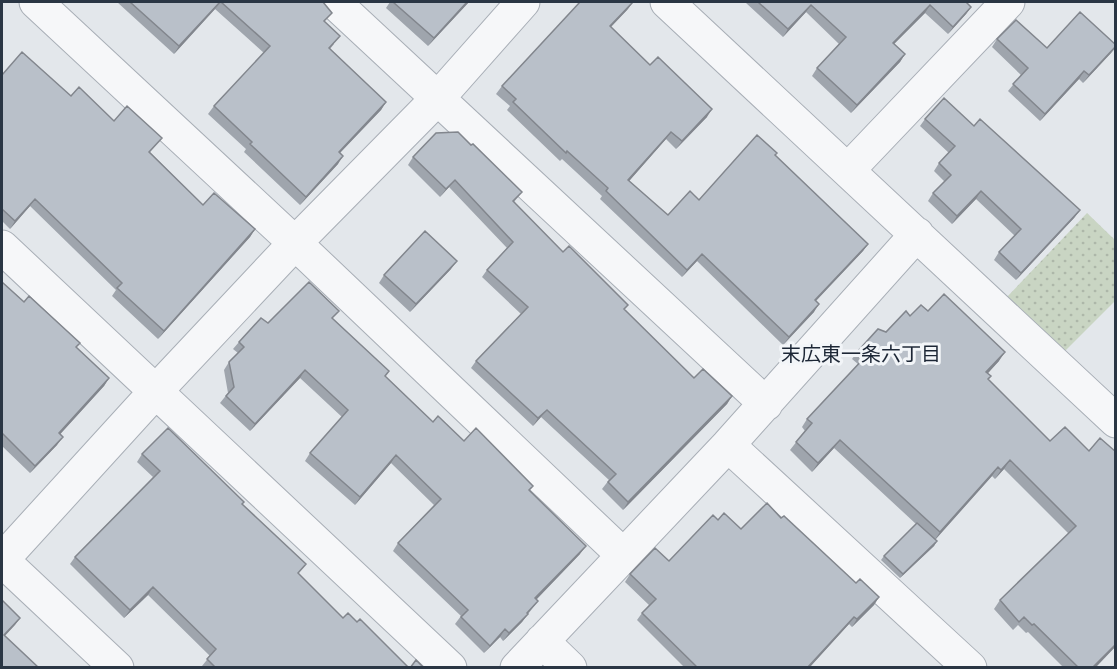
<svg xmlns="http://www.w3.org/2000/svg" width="1117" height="669" font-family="Arial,'Noto Sans JP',sans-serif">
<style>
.grass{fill:url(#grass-dots)}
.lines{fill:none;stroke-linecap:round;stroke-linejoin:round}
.minor-casing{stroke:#a8aeb6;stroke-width:35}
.minor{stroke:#f6f7f9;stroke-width:33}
.wall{fill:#9fa5ad}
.shaded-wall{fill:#82868d}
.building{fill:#b9c0c9;stroke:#82868d;stroke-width:1.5}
.labels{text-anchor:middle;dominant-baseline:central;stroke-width:6;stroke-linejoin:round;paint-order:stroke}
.neighbourhood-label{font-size:20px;fill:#1c2635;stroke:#f2f5f8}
</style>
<defs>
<pattern id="grass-dots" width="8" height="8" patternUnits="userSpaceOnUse" patternTransform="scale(1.5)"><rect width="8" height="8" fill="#c9d5c3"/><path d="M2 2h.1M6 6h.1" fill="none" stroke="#adb7a9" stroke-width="1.8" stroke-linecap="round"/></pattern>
</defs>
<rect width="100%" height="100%" fill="#e3e7eb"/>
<path class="grass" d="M 1087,213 L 1115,240 L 1115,301 L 1061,355 L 1006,298 Z"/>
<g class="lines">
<g class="minor-casing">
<path id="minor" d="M 36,2 L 295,243 L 623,555
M 334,2 L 766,404
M 667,2 L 1116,421
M 848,170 L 1008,2
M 2,247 L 450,668
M 728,445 L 970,668
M 2,560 L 156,391 L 295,243 L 438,98 L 523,2
M 2,560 L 117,668
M 542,641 L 570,668
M 517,668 L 728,445 L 917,234"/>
</g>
<use href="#minor" class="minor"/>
</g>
<path class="wall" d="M 117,2 L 323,2 L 325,22 L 334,44 L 330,49 L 386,102 L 381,110 L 340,153 L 338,164 L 300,205 L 244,152 L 246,149 L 208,114 L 214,106 L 264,53 L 215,9 L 174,54 Z
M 390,2 L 469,2 L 428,46 L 386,8 Z
M 747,2 L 966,2 L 971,7 L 966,14 L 948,34 L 925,13 L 894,44 L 905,54 L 900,62 L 851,113 L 812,76 L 817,68 L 839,44 L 806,12 L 783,37 L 746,3 Z
M 628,9 L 611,27 L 650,65 L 707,117 L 676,149 L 666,139 L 629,181 L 668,215 L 699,200 L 775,156 L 868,244 L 863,251 L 816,301 L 814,312 L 783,345 L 697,261 L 682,277 L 600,199 L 602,196 L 562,159 L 560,161 L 507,110 L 510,106 L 496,94 L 502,86 Z
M 997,39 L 1047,48 L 1116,47 L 1111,53 L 1083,83 L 1079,79 L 1040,121 L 1008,91 L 1021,75 L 992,47 Z
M 2,75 L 71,96 L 156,145 L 150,152 L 203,205 L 255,229 L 250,237 L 158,339 L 112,296 L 116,290 L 30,206 L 10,229 L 2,221 Z
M 925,119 L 974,126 L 1080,210 L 1074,218 L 1016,280 L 994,260 L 999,252 L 1015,236 L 976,199 L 952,224 L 928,201 L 933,193 L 945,182 L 934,171 L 939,163 L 949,153 L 920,126 Z
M 413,157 L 522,192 L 514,202 L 563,252 L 628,305 L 624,310 L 694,378 L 732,396 L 727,404 L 623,510 L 602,489 L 609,480 L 541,417 L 533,426 L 471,368 L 476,361 L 521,314 L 482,277 L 487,270 L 507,248 L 449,187 L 440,197 L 408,165 Z
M 451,269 L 410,312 L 379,283 L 384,275 Z
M 2,282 L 76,347 L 109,378 L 104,386 L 60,434 L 57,445 L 30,473 L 2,446 Z
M 928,311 L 999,361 L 987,373 L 991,376 L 988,380 L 1050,441 L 1089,451 L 1116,452 L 1116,646 L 1095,668 L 1064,668 L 1028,632 L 1026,633 L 1018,625 L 1013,630 L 994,609 L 1000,600 L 1069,534 L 1004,469 L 995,479 L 992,476 L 935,540 L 937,541 L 934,546 L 900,578 L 881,560 L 884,556 L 916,524 L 834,448 L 812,472 L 790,450 L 805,431 L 802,427 L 807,419 L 858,364 L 852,359 L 858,351 L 910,316 Z
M 333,319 L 389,371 L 385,376 L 433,422 L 464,441 L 533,486 L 529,491 L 580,554 L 536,600 L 538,601 L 522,622 L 503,641 L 500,637 L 484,653 L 455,624 L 461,616 L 393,551 L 398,543 L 434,505 L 391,463 L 355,505 L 305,461 L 310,453 L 342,417 L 300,378 L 250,431 L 220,403 L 228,393 L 224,370 L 229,362 L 238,353 L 233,349 L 239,342 L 268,323 Z
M 142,454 L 242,505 L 299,574 L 343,618 L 357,622 L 409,668 L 203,668 L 202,666 L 210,656 L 148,595 L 124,618 L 70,564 L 75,557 L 153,477 L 137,462 Z
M 781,518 L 856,583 L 879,597 L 874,605 L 852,627 L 849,624 L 809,668 L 685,668 L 637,620 L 642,613 L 649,605 L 625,582 L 630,574 L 669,561 L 718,520 L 741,529 Z"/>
<path class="shaded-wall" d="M 221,2 L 215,9 L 174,54 L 179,46 Z
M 467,2 L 469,2 L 428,46 L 434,38 Z
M 633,2 L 628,9 L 604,34 L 610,26 Z
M 811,5 L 806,12 L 783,37 L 788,29 Z
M 930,5 L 925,13 L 887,51 L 893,43 Z
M 971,7 L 966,14 L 948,34 L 953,27 Z
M 1116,47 L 1111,53 L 1083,83 L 1089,75 Z
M 905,54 L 900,62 L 851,113 L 857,105 Z
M 1084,71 L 1079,79 L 1040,121 L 1045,114 Z
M 386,102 L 381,110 L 333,160 L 339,152 Z
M 712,109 L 707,117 L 676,149 L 682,141 Z
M 671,132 L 666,139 L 623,188 L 628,180 Z
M 343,156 L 338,164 L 300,205 L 306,197 Z
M 455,180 L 449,187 L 440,197 L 446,189 Z
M 981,191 L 976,199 L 952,224 L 957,216 Z
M 35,199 L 30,206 L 10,229 L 15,221 Z
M 1080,210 L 1074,218 L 1016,280 L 1021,273 Z
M 255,229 L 250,237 L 158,339 L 164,331 Z
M 868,244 L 863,251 L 809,308 L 815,300 Z
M 702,254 L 697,261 L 682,277 L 687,270 Z
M 457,261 L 451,269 L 410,312 L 416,304 Z
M 819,304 L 814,312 L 783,345 L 789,337 Z
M 1005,352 L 999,361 L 981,381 L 986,372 Z
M 305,370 L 300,378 L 250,431 L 255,424 Z
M 109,378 L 104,386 L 54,441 L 59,433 Z
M 732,396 L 727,404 L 623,510 L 628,502 Z
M 547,410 L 541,417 L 533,426 L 538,418 Z
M 63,437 L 57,445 L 30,473 L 35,466 Z
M 840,440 L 834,448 L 812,472 L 818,463 Z
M 396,455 L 391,463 L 355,505 L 360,497 Z
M 1010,460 L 1004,469 L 995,479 L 1001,470 Z
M 998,467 L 992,476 L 934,541 L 940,532 Z
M 937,541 L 934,546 L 900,578 L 903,574 Z
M 586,546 L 580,554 L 530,606 L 535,598 Z
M 153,587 L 148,595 L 124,618 L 130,610 Z
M 879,597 L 874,605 L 852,627 L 857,619 Z
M 528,614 L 522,622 L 503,641 L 509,633 Z
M 854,617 L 849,624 L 809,668 L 807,668 Z
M 20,618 L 15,625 L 2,639 L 4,635 Z
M 505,629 L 500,637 L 484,653 L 490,646 Z
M 1116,644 L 1116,646 L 1095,668 L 1092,668 Z"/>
<path class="building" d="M 130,2 L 220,2 L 179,46 Z
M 221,2 L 323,2 L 332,13 L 324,21 L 340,36 L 329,48 L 386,102 L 339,152 L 343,156 L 306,197 L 250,144 L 252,142 L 214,106 L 270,46 Z
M 393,2 L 467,2 L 434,38 Z
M 580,2 L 633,2 L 610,26 L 650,65 L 658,57 L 712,109 L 682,141 L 671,132 L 628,180 L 668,215 L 690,191 L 699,200 L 757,135 L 777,153 L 775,155 L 868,244 L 815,300 L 819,304 L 789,337 L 702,254 L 687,270 L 606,191 L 608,188 L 567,151 L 566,153 L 513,102 L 516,99 L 502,86 Z
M 758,2 L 966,2 L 971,7 L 953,27 L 930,5 L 893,43 L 905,54 L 857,105 L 817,68 L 846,37 L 811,5 L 788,29 Z
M 1080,12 L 1116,45 L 1116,46 L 1089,75 L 1084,71 L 1045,114 L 1013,84 L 1028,68 L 997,39 L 1016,20 L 1047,48 Z
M 22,52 L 71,96 L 79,87 L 114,121 L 127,106 L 162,138 L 149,152 L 203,205 L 214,193 L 255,229 L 164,331 L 117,288 L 122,283 L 35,199 L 15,221 L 2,209 L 2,75 Z
M 944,98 L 974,126 L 980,119 L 1080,210 L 1021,273 L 999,252 L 1021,229 L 981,191 L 957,216 L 933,193 L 951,175 L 939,163 L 955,146 L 925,119 Z
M 458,132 L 471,145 L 473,144 L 522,192 L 513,201 L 563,252 L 569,246 L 628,305 L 624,309 L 694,378 L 703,369 L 732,396 L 628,502 L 608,482 L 616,474 L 547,410 L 538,418 L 476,361 L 528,307 L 487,270 L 513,242 L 455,180 L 446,189 L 413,157 L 436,133 Z
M 425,231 L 457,261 L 416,304 L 384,275 Z
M 2,282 L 24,302 L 29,296 L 80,343 L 76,347 L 109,378 L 59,433 L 63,437 L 35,466 L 2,433 Z
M 309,282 L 339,311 L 332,318 L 389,371 L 385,376 L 433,422 L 438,416 L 464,441 L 476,428 L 533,486 L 529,490 L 586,546 L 535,598 L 538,601 L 527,613 L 528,614 L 509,633 L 505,629 L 490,646 L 461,617 L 468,610 L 398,543 L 441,499 L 396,455 L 360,497 L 310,453 L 348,410 L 305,370 L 255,424 L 226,396 L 234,387 L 229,362 L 244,347 L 239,342 L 261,318 L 268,323 Z
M 944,294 L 1005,352 L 986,372 L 991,376 L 988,379 L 1050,441 L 1065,427 L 1089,451 L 1100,438 L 1116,452 L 1116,644 L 1092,668 L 1079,668 L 1034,624 L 1032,625 L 1024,617 L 1019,622 L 1000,600 L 1076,526 L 1010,460 L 1001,470 L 998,467 L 940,532 L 840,440 L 818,463 L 796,442 L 812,423 L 807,419 L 865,357 L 858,351 L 878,329 L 886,332 L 906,311 L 910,316 L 921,305 L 928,311 Z
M 168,428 L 244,502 L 242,504 L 306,564 L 298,573 L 343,618 L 348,613 L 357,622 L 360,619 L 409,668 L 216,668 L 207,659 L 216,649 L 153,587 L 130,610 L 75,557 L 160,471 L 142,454 Z
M 767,503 L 781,518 L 784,516 L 856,583 L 860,579 L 879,597 L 857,619 L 854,617 L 807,668 L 698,668 L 642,613 L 656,599 L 630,574 L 655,548 L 669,561 L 713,515 L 718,520 L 724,513 L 741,529 Z
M 917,523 L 937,541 L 903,574 L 884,556 Z
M 2,600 L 20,618 L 4,635 L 39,668 L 2,668 Z
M 416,660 L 424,668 L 410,668 Z"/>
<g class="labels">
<g class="neighbourhood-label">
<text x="861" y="354">末広東一条六丁目</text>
</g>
</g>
<rect width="1117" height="669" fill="none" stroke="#2a3644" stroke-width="6"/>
</svg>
